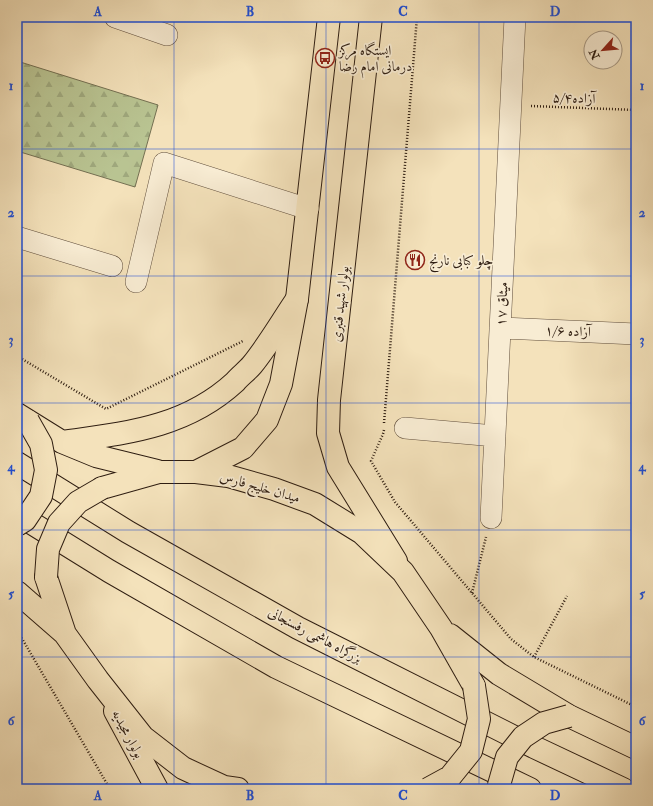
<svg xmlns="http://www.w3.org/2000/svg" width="653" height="806" font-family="'IM FELL Double Pica',Amiri,serif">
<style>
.forest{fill:url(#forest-firs);stroke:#747052}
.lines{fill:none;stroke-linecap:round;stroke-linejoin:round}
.minor-casing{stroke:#604e3c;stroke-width:22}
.major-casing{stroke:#2e1d11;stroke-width:24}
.highway-casing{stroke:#2e1d11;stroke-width:24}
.path{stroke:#2e1d11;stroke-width:2.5;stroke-dasharray:1 2;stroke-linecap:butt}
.minor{stroke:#f8ecd3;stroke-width:21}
.major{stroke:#f4e2bb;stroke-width:22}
.highway{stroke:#f4e2bb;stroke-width:22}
.highway-bridge-casing{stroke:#2e1d11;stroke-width:24;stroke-linecap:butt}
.highway-bridge{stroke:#f4e2bb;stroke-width:22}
.grid{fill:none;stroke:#1d4ed8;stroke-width:1;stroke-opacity:0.55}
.labels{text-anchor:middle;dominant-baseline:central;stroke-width:3.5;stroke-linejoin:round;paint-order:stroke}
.poi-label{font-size:14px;fill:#2e1d11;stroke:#f8ecd3;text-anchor:start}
.street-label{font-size:14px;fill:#2e1d11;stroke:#f8ecd3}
.neatline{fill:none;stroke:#1d4ed8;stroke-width:1.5}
.grid-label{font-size:13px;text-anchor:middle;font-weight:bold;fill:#1d4ed8}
</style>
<defs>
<pattern id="forest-firs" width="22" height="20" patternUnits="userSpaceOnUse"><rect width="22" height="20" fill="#b9c492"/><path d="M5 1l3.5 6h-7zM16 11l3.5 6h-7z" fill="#9fa87d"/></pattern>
</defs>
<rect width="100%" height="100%" fill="#f4e2bb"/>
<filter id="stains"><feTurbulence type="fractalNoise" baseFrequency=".005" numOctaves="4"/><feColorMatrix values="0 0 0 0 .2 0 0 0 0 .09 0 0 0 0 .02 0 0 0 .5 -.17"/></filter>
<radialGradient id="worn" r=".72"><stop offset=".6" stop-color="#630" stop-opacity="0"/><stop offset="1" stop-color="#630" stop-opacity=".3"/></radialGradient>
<path class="forest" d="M 17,61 L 158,105 L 135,187 L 17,151 Z"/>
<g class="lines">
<g class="minor-casing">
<path id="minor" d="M 115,17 L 167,35
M 17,237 L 112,266
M 136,282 L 164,163 L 308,209
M 500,328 L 636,334
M 405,428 L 495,436
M 491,518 L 515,17"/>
</g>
<g class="major-casing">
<path id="major" d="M 371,17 L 329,400 L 328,433 L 338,467 L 396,561
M 196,472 L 243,448 L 267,420 L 281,384 L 297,299 L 329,17
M 115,711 L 157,789"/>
</g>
<g class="highway-casing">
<path id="highway" d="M 17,414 L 62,442 L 96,456 L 157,471
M 62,442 C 126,433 185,428 235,382 C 240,376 247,371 252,365 C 269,344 282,321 297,299
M 17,463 L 128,532 L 298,628 L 534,747 L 623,789
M 102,488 L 159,472 L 196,472 L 228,476 L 274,489 L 315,504 L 362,533 L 403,572 L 441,628 L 474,686
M 17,514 L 109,571 L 276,667 L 530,789
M 46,577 L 65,634 L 98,680 L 143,737 L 183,768 L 224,787 L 238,789
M 17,592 L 64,633
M 450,635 L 499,674 L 569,716 L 636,748"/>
</g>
<path class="path" d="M 531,106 L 636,110
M 17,356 L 106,409 L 243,341
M 384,423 L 417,17
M 384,430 L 383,434 L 371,461 L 395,502 L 511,639 L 534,657 L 636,707
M 472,593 L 486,537
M 17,630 L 110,789
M 534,657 L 567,596"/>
<use href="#minor" class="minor"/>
<use href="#major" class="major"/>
<use href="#highway" class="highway"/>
<g class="highway-bridge-casing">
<path id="highway-bridge" d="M 17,525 L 25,520 L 41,496 L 46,470 L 41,444 L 28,421
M 46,577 L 48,549 L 59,523 L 78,502 L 102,488
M 428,789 L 450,777 L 471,751 L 479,719 L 474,686
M 499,789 L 499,785 L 507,757 L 523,737 L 544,723 L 569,716"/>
</g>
<use href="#highway-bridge" class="highway-bridge"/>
</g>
<path class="grid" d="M 174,17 L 174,789M 326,17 L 326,789M 479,17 L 479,789M 17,149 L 636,149M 17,276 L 636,276M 17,403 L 636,403M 17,530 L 636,530M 17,657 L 636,657"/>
<defs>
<g id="bus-ring" transform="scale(1)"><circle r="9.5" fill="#f8ecd3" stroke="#8f2418" stroke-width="1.5"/><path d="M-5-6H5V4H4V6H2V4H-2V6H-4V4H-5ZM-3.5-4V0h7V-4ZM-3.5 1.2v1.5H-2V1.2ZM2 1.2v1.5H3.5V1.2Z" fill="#8f2418"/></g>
<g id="restaurant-ring" transform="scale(1)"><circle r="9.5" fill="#f8ecd3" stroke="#8f2418" stroke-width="1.5"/><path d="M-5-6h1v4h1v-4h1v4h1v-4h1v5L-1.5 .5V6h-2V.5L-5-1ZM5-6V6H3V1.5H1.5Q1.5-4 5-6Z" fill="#8f2418"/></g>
</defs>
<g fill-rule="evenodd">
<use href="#bus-ring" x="325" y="58"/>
<use href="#restaurant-ring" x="415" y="260"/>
</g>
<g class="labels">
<g class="poi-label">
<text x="339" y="50">ایستگاه مرکز<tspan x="339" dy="16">درمانی امام رضا</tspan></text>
<text x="429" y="260">چلو کبابی نارنج</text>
</g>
<g class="street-label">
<text transform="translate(574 98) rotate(2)">آزاده۵/۴</text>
<text transform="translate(340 304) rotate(-84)">بولوار شهید قنبری</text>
<text transform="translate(502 304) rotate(-87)">میثاق ۱۷</text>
<text transform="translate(568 331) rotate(2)">آزاده ۱/۶</text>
<text transform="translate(260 487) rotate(16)">میدان خلیج فارس</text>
<text transform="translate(315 635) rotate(28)">بزرگراه هاشمی رفسنجانی</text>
<text transform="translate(128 734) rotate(62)">بولوار مجیدیه</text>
</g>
</g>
<rect width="653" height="806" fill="none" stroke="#f4e2bb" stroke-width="44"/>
<g transform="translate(603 50) rotate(243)"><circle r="19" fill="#f8ecd3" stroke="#a79985"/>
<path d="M0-3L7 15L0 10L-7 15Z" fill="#8f2418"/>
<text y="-6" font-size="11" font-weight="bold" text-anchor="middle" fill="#2e1d11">N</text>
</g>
<rect x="22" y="22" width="609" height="762" class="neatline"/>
<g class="grid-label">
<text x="98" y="16">A</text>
<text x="250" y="16">B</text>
<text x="403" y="16">C</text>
<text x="555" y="16">D</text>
<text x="11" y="90">1</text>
<text x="642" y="90">1</text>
<text x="11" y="217">2</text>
<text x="642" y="217">2</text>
<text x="11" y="344">3</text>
<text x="642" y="344">3</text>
<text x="11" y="471">4</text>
<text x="642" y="471">4</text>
<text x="11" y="598">5</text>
<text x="642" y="598">5</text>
<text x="11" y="725">6</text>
<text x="642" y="725">6</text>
<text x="98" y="800">A</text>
<text x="250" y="800">B</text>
<text x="403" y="800">C</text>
<text x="555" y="800">D</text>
</g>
<rect width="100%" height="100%" filter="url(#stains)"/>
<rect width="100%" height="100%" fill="url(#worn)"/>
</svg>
